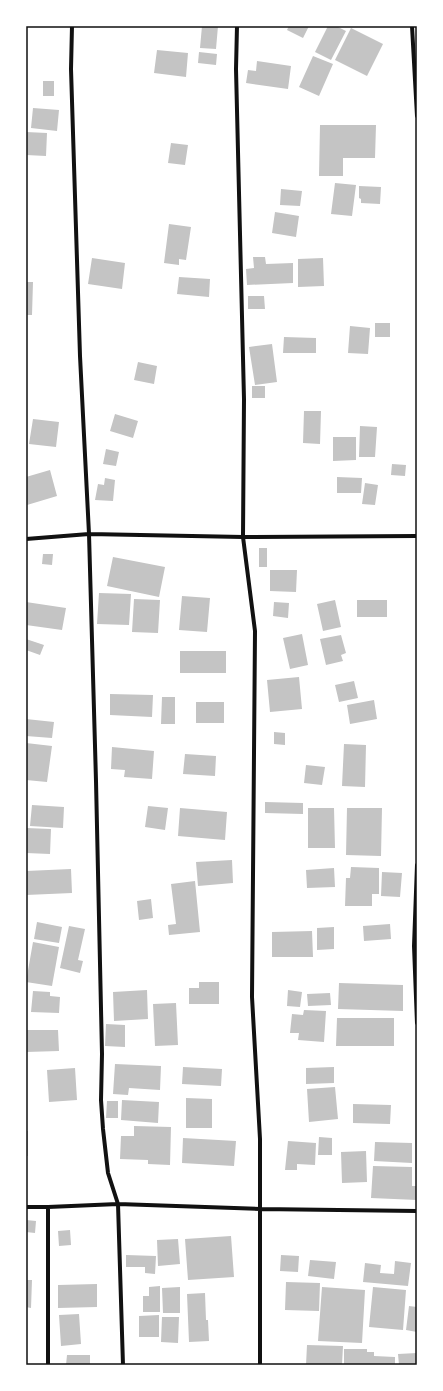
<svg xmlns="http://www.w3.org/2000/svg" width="443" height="1391" font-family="'Libre Baskerville',serif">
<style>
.building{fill:#c4c4c4}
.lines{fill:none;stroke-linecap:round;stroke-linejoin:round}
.minor{stroke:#111;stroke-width:4}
.neatline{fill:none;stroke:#111;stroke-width:1.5}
</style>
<rect width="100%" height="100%" fill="#fff"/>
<path class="building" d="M 202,26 L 218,26 L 216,49 L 200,48 Z
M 289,26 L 309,26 L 303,38 L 287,30 Z
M 328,26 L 336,26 L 346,31 L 331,60 L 315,52 Z
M 351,28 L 383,44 L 367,76 L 335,60 Z
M 157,50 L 188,53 L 186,77 L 154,73 Z
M 199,52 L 217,54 L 216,65 L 198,63 Z
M 313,56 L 333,64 L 319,96 L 299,87 Z
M 257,61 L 291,66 L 288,89 L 246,83 L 248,70 L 256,71 Z
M 43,81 L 54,81 L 54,96 L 43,96 Z
M 33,108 L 59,110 L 57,131 L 31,128 Z
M 320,125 L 376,125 L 375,158 L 343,158 L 343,176 L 319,176 Z
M 26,132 L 47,133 L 46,156 L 26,155 Z
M 171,143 L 188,145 L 185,165 L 168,163 Z
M 335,183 L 356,185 L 352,216 L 331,214 Z
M 359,186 L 381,187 L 380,204 L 361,203 L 361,199 L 359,198 Z
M 281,189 L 302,191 L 300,206 L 280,205 Z
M 275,212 L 299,216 L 296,237 L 272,233 Z
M 169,224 L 191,227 L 186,260 L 179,259 L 179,265 L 164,263 Z
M 253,257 L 265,257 L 266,264 L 293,263 L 293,283 L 247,285 L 246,269 L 254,268 Z
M 92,258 L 125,263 L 122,289 L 88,284 Z
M 323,258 L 324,286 L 298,287 L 298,259 Z
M 179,277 L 210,279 L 209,297 L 177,294 Z
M 26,282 L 33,282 L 32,315 L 26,315 Z
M 248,296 L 264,296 L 265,309 L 248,309 Z
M 375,323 L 390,323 L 390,337 L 375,337 Z
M 350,326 L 370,328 L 368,354 L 348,353 Z
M 284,337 L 316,338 L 316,353 L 283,353 Z
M 272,344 L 277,382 L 255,385 L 249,347 Z
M 138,362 L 157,366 L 154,384 L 134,380 Z
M 252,386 L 265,386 L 265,398 L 252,398 Z
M 304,411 L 321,411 L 320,444 L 303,443 Z
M 115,414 L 138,421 L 133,438 L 110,431 Z
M 33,419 L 59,422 L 56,447 L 29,444 Z
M 360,426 L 377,427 L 375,457 L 359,457 Z
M 333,437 L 356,437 L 356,460 L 333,461 Z
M 106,449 L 119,452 L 116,466 L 103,464 Z
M 392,464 L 406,465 L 405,476 L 391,475 Z
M 50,470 L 57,496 L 27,505 L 26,500 L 26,477 Z
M 337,477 L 362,478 L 361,493 L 337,493 Z
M 105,478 L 115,480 L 113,501 L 95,500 L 98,484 L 104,485 Z
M 365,483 L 378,485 L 375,505 L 362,504 Z
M 259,548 L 267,548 L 267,567 L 259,567 Z
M 43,554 L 53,554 L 52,565 L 42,564 Z
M 113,557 L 165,567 L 159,597 L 107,586 Z
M 270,570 L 297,570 L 296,592 L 270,591 Z
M 99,593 L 131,594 L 129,625 L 97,624 Z
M 182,596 L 210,598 L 207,632 L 179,630 Z
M 134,599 L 160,600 L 158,633 L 132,632 Z
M 335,600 L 341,627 L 323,631 L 317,604 Z
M 357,600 L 387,600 L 387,617 L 357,617 Z
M 26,602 L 66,608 L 62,630 L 26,625 Z
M 274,602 L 289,603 L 288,618 L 273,616 Z
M 302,634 L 308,665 L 290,669 L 283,638 Z
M 341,635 L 346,653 L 341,655 L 343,661 L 326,665 L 320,639 Z
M 26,639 L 44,645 L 40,655 L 26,650 Z
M 180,651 L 226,651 L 226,673 L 180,673 Z
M 299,677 L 302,709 L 270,712 L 267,680 Z
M 354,681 L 358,698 L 339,702 L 335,685 Z
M 110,694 L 153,695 L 152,717 L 110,715 Z
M 162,697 L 175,697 L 175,724 L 161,724 Z
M 374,700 L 377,719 L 350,724 L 347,705 Z
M 196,702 L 224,702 L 224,723 L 196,723 Z
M 26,719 L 54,722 L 52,738 L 26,736 Z
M 274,732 L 285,733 L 285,745 L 274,744 Z
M 26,743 L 52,746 L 47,782 L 26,780 Z
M 344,744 L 366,745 L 365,787 L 342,786 Z
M 112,747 L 154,751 L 152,779 L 124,777 L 125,770 L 111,769 Z
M 185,754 L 216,756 L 215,776 L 183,774 Z
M 306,765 L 325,767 L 322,785 L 304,783 Z
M 265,802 L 303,803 L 303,814 L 265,813 Z
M 32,805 L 64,807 L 63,828 L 30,826 Z
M 148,806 L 168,808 L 165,830 L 145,827 Z
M 180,808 L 227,812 L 225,840 L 178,836 Z
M 308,808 L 334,808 L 335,848 L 308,848 Z
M 347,808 L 382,808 L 381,856 L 346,855 Z
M 26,828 L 51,829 L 50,854 L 26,853 Z
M 232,860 L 233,883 L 198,886 L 196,862 Z
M 351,867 L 379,868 L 379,894 L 372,894 L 372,906 L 345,906 L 346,878 L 350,878 Z
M 334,868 L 335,887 L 307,888 L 306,870 Z
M 71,869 L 72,893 L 26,895 L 26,871 Z
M 382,872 L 402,873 L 400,897 L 381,896 Z
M 195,881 L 200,932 L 169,935 L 168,925 L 176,924 L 171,884 Z
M 151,899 L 153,918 L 139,920 L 137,901 Z
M 37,922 L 62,927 L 59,943 L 34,939 Z
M 390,924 L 391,939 L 364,941 L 363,926 Z
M 69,926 L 85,929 L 78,960 L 83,961 L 80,973 L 60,968 Z
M 334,927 L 334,949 L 317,950 L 317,928 Z
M 312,931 L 313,957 L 272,957 L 272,932 Z
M 33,942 L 59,947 L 52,986 L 26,982 Z
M 199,982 L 219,982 L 219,1004 L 189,1004 L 189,988 L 199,988 Z
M 339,983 L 403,985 L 403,1011 L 338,1009 Z
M 147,990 L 148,1019 L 114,1021 L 113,992 Z
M 288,990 L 302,992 L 300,1007 L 287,1006 Z
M 33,991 L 50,992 L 50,996 L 60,997 L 59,1013 L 31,1012 Z
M 330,993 L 331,1005 L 308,1006 L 307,994 Z
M 176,1003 L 178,1045 L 155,1046 L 153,1004 Z
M 304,1010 L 326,1011 L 324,1042 L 298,1040 L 299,1033 L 290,1033 L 292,1014 L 303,1015 Z
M 337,1018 L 394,1018 L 394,1046 L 336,1046 Z
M 106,1024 L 125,1025 L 125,1047 L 105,1046 Z
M 26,1030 L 58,1030 L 59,1051 L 26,1052 Z
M 115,1064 L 161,1066 L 160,1090 L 129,1088 L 128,1095 L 113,1094 Z
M 183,1067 L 222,1069 L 221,1086 L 182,1084 Z
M 334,1067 L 334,1083 L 306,1084 L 306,1068 Z
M 75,1068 L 77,1100 L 49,1102 L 47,1070 Z
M 335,1087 L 338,1119 L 309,1122 L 307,1089 Z
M 186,1098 L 212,1099 L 212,1128 L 186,1128 Z
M 122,1100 L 159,1102 L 158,1123 L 121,1120 Z
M 107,1101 L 118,1101 L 118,1118 L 106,1118 Z
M 353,1104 L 391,1105 L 390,1124 L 353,1123 Z
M 134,1126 L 171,1127 L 170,1165 L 148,1164 L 148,1160 L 120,1159 L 121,1136 L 134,1136 Z
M 26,1131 L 28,1131 L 28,1156 L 26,1156 Z
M 319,1137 L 332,1138 L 332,1155 L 318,1155 Z
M 183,1138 L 236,1141 L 234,1166 L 182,1163 Z
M 288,1141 L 316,1143 L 315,1165 L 297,1164 L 297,1170 L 285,1170 Z
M 375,1142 L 412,1143 L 412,1163 L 374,1161 Z
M 366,1151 L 367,1182 L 342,1183 L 341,1152 Z
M 373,1166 L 412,1167 L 412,1186 L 417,1186 L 417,1200 L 371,1198 Z
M 26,1220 L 36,1221 L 35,1233 L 26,1232 Z
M 70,1230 L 71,1245 L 59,1246 L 58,1231 Z
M 231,1236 L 234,1277 L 188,1280 L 185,1239 Z
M 178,1239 L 180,1264 L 158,1266 L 157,1240 Z
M 126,1255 L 156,1256 L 155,1274 L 145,1273 L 145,1267 L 126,1267 Z
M 281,1255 L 299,1256 L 298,1272 L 280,1271 Z
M 310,1260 L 336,1262 L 334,1279 L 308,1276 Z
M 395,1261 L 411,1263 L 408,1286 L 363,1282 L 365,1263 L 381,1265 L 380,1273 L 394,1274 Z
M 26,1280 L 32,1280 L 31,1308 L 26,1307 Z
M 286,1282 L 320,1283 L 319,1311 L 285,1310 Z
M 97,1284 L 97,1307 L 58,1308 L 58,1285 Z
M 160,1286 L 160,1312 L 143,1312 L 143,1296 L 149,1296 L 149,1287 Z
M 180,1287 L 180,1313 L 163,1313 L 162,1288 Z
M 322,1287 L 365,1290 L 362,1343 L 318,1341 Z
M 373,1287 L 406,1290 L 403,1330 L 369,1327 Z
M 205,1293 L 206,1320 L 208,1320 L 209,1341 L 189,1342 L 187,1294 Z
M 409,1306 L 417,1307 L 417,1332 L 406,1330 Z
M 79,1314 L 81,1344 L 61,1346 L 59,1315 Z
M 159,1315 L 159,1337 L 139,1337 L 139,1316 Z
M 162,1317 L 179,1317 L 178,1343 L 161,1342 Z
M 307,1345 L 343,1346 L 342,1365 L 306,1365 Z
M 344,1349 L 367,1349 L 367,1352 L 374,1352 L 374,1356 L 395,1357 L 395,1365 L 344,1365 Z
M 417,1353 L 417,1365 L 399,1365 L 398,1354 Z
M 67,1355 L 90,1355 L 90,1365 L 66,1365 Z"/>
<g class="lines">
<path class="minor" d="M 72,26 L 71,69 L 80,356 L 89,534 L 96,781 L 102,1054 L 101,1100 L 103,1129 L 108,1173 L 118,1204 L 123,1365
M 237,26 L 236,69 L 244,399 L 243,537 L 255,631 L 252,997 L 260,1139 L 260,1365
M 412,26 L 417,116
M 26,539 L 89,534 L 243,537 L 417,536
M 417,865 L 414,946 L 417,1023
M 26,1207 L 48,1207 L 118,1204 L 260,1209 L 417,1211
M 48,1365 L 48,1207"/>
</g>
<rect width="443" height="1391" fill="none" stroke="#ffffff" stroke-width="54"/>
<rect x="27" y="27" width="389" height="1337" class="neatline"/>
</svg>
